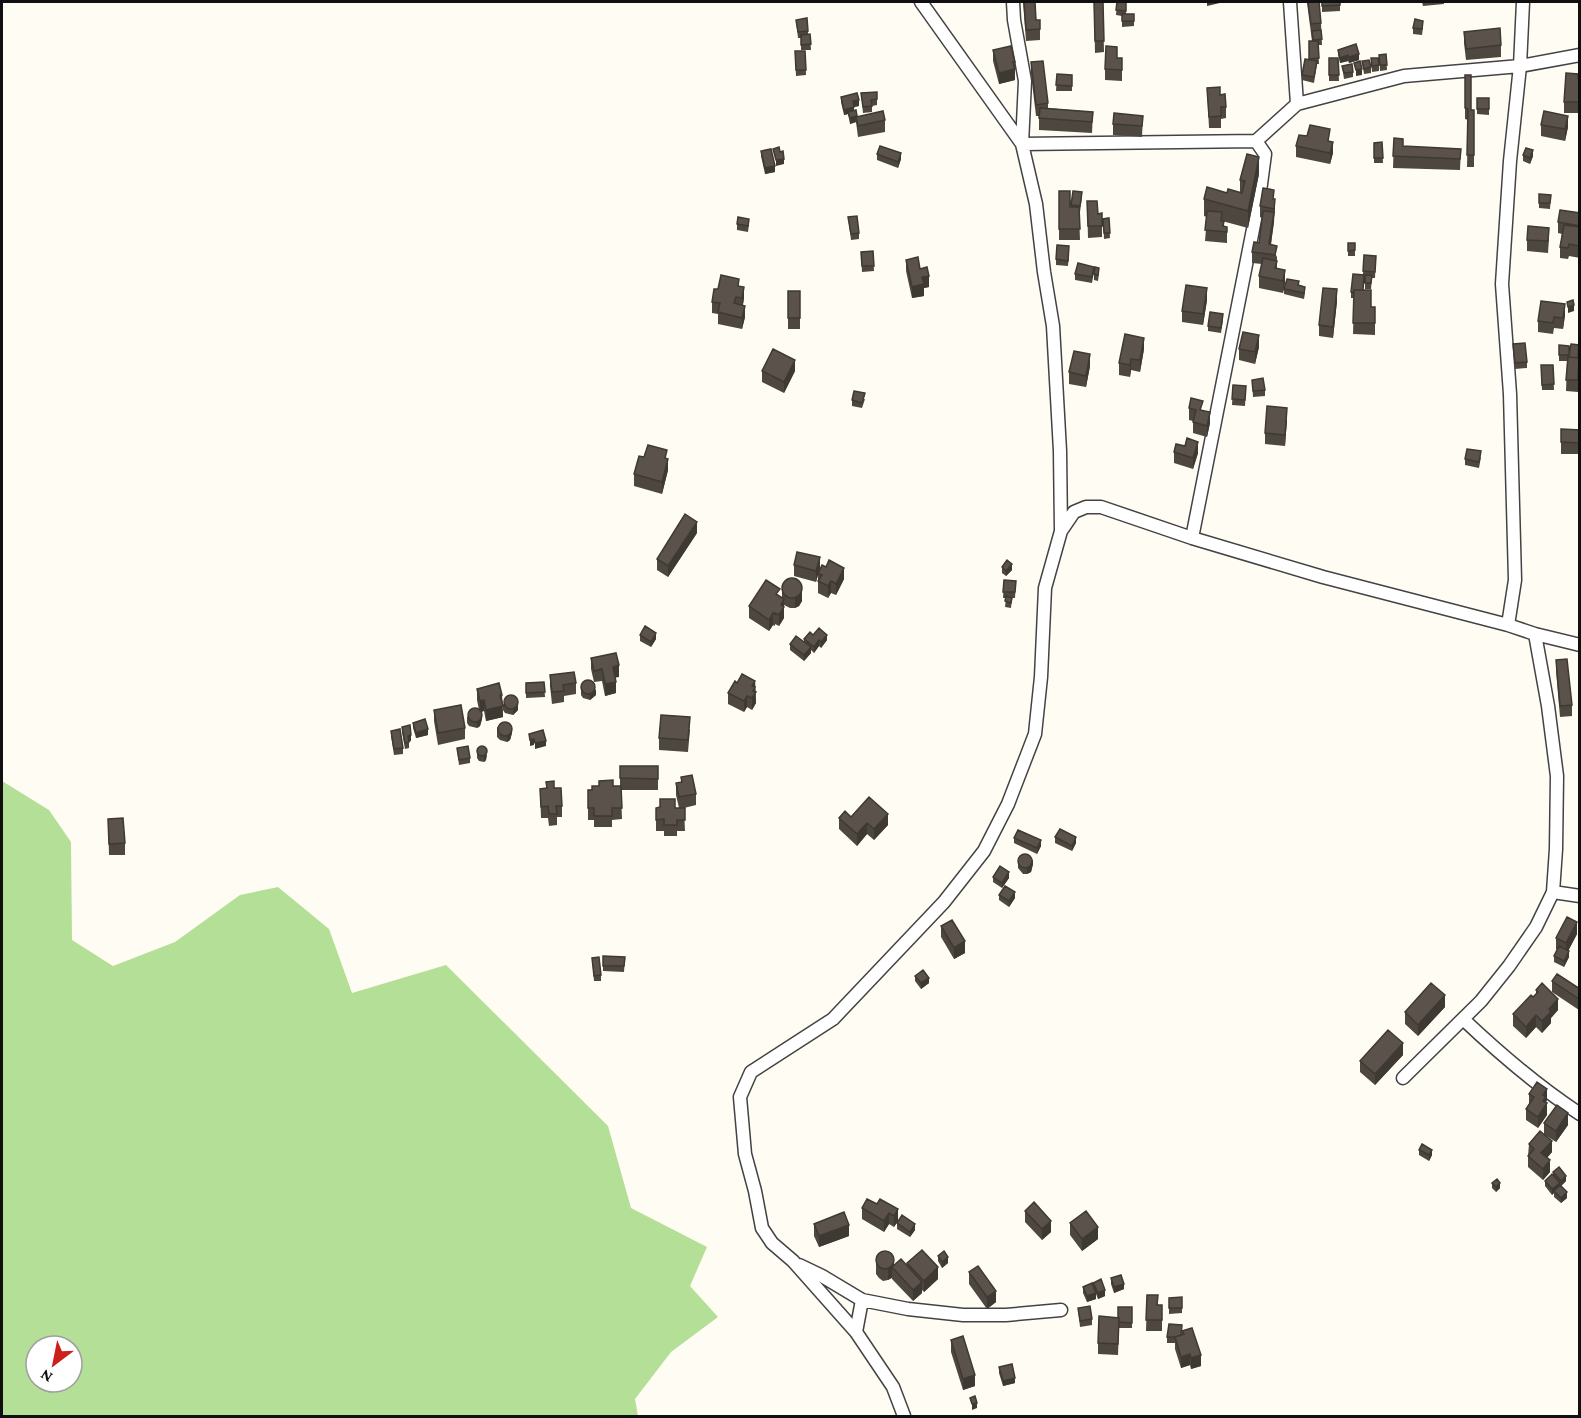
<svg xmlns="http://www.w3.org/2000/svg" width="1581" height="1418" font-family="'Crimson Pro',serif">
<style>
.forest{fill:#b3df97;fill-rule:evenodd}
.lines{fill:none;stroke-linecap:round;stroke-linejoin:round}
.street-casing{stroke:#434343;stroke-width:15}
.street{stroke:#fff;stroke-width:12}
.wall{fill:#4d4740}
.shaded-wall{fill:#3f3934}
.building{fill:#5a524b;stroke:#3f3934;stroke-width:1.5}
</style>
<rect width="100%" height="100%" fill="#fffdf3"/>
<path class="forest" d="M 2,781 L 49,810 L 71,842 L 72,940 L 113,966 L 175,942 L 240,895 L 278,887 L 329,929 L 352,993 L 446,965 L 608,1126 L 631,1208 L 707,1247 L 690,1286 L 718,1317 L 671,1352 L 635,1399 L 638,1416 L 2,1416 ZM 36,1346 L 72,1346 L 72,1382 L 36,1382 Z"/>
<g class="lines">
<g class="street-casing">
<path id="street" d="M 921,2 L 1022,144 L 1256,141 L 1297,104 L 1404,76 L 1520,66 L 1580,55
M 1013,2 L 1014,20 L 1025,81 L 1022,144 L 1036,204 L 1044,272 L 1053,326 L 1060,451 L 1061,530
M 1290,2 L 1297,104
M 1523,2 L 1520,66 L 1510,161 L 1502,284 L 1510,394 L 1515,580 L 1508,625 L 1535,634 L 1580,645
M 1192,538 L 1259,199 L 1265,154 L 1256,141
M 1553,892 L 1580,896
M 1463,1019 C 1499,1053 1537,1086 1580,1114
M 1403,1078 L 1481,1001 L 1509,966 L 1536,927 L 1553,892 L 1556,849 L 1557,776 L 1548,706 L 1535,634
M 799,1265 L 822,1276 L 862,1300 L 908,1309 L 963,1315 L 1006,1315 L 1061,1310
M 856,1332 L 862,1300
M 904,1416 L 893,1387 L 856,1332 L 793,1261 L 772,1243 L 762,1228 L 755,1191 L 745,1154 L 740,1097 L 751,1072 L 833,1019 L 944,902 L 984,851 L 1008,804 L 1035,734 L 1041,677 L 1045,588 L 1061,531 L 1074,512 L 1086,507 L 1101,507 L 1192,538 L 1323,577 L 1508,625"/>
</g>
<use href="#street" class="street"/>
</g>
<path class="wall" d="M 1023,2 L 1035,2 L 1036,20 L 1040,29 L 1040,40 L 1026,41 Z
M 1094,2 L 1103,2 L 1104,52 L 1095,53 Z
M 1117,2 L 1126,2 L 1126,14 L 1134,14 L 1134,26 L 1122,27 L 1122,16 L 1116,15 Z
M 1304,2 L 1319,2 L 1321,23 L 1322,45 L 1318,45 L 1319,64 L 1317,64 L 1314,83 L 1302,80 L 1302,75 L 1309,60 L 1312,41 L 1307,3 L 1304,3 Z
M 1322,2 L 1340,2 L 1340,11 L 1322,12 Z
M 1422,2 L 1444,2 L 1444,4 L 1423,6 Z
M 796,20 L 808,31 L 808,34 L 810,34 L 811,50 L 801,50 L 801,38 L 798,38 Z
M 1423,27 L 1422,35 L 1413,34 L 1413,28 Z
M 1464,32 L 1501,45 L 1501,57 L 1466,60 L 1464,43 Z
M 993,50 L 1015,62 L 1015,80 L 999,84 L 993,61 Z
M 1338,50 L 1359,60 L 1349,63 L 1348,61 L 1340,63 L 1338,55 Z
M 795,51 L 805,51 L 806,75 L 796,76 Z
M 1386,54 L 1387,70 L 1380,71 L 1379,55 Z
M 1117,58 L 1122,58 L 1122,81 L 1105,80 L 1105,69 Z
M 1329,58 L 1338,58 L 1339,81 L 1329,81 Z
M 1371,58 L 1379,65 L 1379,71 L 1372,72 Z
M 1362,61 L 1371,67 L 1371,73 L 1364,74 Z
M 1031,62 L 1048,103 L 1048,108 L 1093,112 L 1092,133 L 1039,130 L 1039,116 L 1036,116 L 1031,74 Z
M 1342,66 L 1353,72 L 1353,77 L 1344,79 Z
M 1057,74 L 1072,75 L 1072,91 L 1056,91 Z
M 1465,75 L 1471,110 L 1474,110 L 1474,167 L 1467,167 L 1468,120 L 1465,119 Z
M 1578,78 L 1580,78 L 1580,113 L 1564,113 L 1564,102 Z
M 1207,88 L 1220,95 L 1226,107 L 1226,118 L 1221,119 L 1221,128 L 1209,128 Z
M 877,92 L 877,105 L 872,106 L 872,112 L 863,113 L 861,93 Z
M 841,97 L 859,106 L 854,107 L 854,110 L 857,116 L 885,120 L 885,132 L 858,137 L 856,122 L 850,124 L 848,114 L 844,115 L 841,102 Z
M 1477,98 L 1489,98 L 1489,115 L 1477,114 Z
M 1143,116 L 1142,137 L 1113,135 L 1113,124 Z
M 1541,125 L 1568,127 L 1565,141 L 1541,136 Z
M 1394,138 L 1403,146 L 1461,149 L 1460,170 L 1393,168 Z
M 1330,141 L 1333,153 L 1330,164 L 1296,157 L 1296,146 Z
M 1382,142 L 1383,163 L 1374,163 L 1374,143 Z
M 761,151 L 775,172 L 765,174 L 761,156 Z
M 877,154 L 901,159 L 898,168 L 877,160 Z
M 1523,155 L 1533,156 L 1530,164 L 1523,161 Z
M 1259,174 L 1248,228 L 1222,221 L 1224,226 L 1227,227 L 1227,243 L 1205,241 L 1207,217 L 1204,216 L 1204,199 L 1227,193 L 1240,192 L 1240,180 Z
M 1059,191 L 1070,207 L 1071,207 L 1073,191 L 1082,197 L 1080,212 L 1079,212 L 1080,240 L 1059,240 Z
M 1539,194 L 1551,195 L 1550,209 L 1539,208 Z
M 1274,199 L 1275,210 L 1271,245 L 1277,257 L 1277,268 L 1285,282 L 1283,293 L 1259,288 L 1259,276 L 1262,264 L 1252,263 L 1252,252 L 1259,243 L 1262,218 L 1260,217 L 1260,206 Z
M 1087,201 L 1098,214 L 1102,213 L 1102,237 L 1088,238 Z
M 1580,213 L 1580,258 L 1569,256 L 1568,259 L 1560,258 L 1560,247 L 1562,234 L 1558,233 L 1558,222 Z
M 848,217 L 859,233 L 859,239 L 851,240 Z
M 1109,218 L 1110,238 L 1104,239 L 1103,219 Z
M 737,224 L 749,224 L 748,232 L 737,230 Z
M 1549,239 L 1548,253 L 1527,251 L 1527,240 Z
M 1348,243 L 1355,243 L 1355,256 L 1348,256 Z
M 873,251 L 874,271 L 862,272 L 861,252 Z
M 1069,252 L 1068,266 L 1056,265 L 1056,259 Z
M 1364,255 L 1376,256 L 1375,278 L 1372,278 L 1371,289 L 1365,289 L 1365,277 L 1364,277 L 1363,290 L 1371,307 L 1375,307 L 1375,335 L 1353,334 L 1354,298 L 1351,298 L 1351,292 L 1363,274 Z
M 906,260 L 920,269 L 929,287 L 924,288 L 924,296 L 912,298 L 906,271 Z
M 1094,272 L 1092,283 L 1075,280 L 1075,274 Z
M 1099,273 L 1098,281 L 1094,280 L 1094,274 Z
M 739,286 L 744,298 L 743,305 L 745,317 L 742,329 L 718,324 L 718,314 L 712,313 L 712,302 L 718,289 Z
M 1299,286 L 1305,293 L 1304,299 L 1284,294 L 1284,289 Z
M 788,291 L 800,291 L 800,329 L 788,329 Z
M 1207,300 L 1203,325 L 1182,322 L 1182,311 Z
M 1337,301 L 1333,338 L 1319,336 L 1319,325 Z
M 1541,301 L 1565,315 L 1563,329 L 1554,328 L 1553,334 L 1538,332 L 1538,321 Z
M 1223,320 L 1221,333 L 1208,331 L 1208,326 Z
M 1513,344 L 1527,362 L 1527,368 L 1515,369 Z
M 1569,346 L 1569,357 L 1579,350 L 1578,358 L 1579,369 L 1578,392 L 1566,391 L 1567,361 L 1559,361 L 1559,355 Z
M 1259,347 L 1255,364 L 1239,360 L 1239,349 Z
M 1144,349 L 1140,372 L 1131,370 L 1130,377 L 1119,375 L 1119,363 Z
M 1553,365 L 1554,390 L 1542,390 L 1541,371 Z
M 1090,366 L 1086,387 L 1069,384 L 1069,372 Z
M 762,371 L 795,371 L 784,393 L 762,382 Z
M 1252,380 L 1265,390 L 1265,396 L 1253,397 Z
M 1233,385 L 1246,386 L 1245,406 L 1232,405 Z
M 865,399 L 862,408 L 852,406 L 852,400 Z
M 1189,408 L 1203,410 L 1210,423 L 1207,437 L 1193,433 L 1193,421 L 1189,420 Z
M 1287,419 L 1285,446 L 1265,444 L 1265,433 Z
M 1561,429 L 1580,430 L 1580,454 L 1561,454 Z
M 1174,452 L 1198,453 L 1193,469 L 1174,463 Z
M 1481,457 L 1479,468 L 1465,465 L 1465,459 Z
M 667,458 L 668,470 L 662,494 L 634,486 L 634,474 Z
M 697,533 L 668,577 L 657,570 L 657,559 Z
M 794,565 L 820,568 L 818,572 L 844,579 L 836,595 L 831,593 L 828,598 L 818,593 L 818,575 L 816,582 L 794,576 Z
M 1002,567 L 1012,570 L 1006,576 L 1002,573 Z
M 1004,580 L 1016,581 L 1015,598 L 1012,598 L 1011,608 L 1005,607 L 1006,598 L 1003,598 Z
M 782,585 L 802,601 L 799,606 L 795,608 L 790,608 L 784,605 L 784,618 L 779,626 L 775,624 L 775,626 L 773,625 L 769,631 L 749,618 L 749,606 L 780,596 L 782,598 Z
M 640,635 L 656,639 L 651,647 L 640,641 Z
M 813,635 L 827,640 L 821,648 L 819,646 L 814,653 L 811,650 L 811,653 L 804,661 L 790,650 L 790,644 L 804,642 L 804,639 Z
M 591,658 L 619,677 L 615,677 L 616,693 L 605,696 L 602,681 L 594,682 L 591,669 Z
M 1556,660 L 1572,705 L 1572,716 L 1560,717 L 1556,671 Z
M 550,675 L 576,683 L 576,694 L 564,696 L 564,702 L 552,704 L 550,686 Z
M 755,681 L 756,703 L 752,710 L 747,707 L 744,712 L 728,704 L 728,693 L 737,683 Z
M 544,682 L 545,697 L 526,698 L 526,683 Z
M 581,685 L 596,695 L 590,700 L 583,698 L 581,695 Z
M 477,689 L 502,695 L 503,717 L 486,721 L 484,711 L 481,712 L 482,719 L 480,726 L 477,728 L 469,726 L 467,723 L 467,717 L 479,710 L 477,700 Z
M 503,704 L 518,710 L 513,715 L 505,713 L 503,710 Z
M 434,710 L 465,728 L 465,739 L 438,745 L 434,721 Z
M 413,723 L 428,735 L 416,738 L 413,728 Z
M 402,727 L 411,741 L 409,741 L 409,748 L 405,749 L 402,732 Z
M 497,727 L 512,733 L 510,740 L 507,742 L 500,740 L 497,737 Z
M 690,729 L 688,752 L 659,750 L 659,738 Z
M 391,731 L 403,748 L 403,754 L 394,755 L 391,736 Z
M 457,748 L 470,758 L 470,763 L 459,765 Z
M 477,752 L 487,755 L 486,760 L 484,762 L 479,761 L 477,758 Z
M 620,766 L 658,766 L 658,790 L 621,790 L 622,819 L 612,820 L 612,827 L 594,827 L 594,820 L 588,820 L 588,790 L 620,786 Z
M 681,777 L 696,794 L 696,805 L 684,808 L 685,831 L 677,831 L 677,836 L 664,836 L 664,831 L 656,831 L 656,808 L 679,808 L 676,795 L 676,783 L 681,783 Z
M 546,782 L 554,788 L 562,806 L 562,817 L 557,817 L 557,825 L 549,826 L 548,818 L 541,818 L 540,789 L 546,788 Z
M 851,817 L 888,825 L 874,840 L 867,834 L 857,846 L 839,829 L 839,818 Z
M 108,819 L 125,843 L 125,855 L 109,855 Z
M 1055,837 L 1076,843 L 1072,851 L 1055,843 Z
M 1014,838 L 1041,846 L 1037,854 L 1014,843 Z
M 1018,863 L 1033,864 L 1031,872 L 1027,874 L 1023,874 L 1018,868 Z
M 993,877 L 1009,878 L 1002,888 L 993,882 Z
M 999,895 L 1015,898 L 1009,907 L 999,900 Z
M 941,926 L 965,953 L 954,959 L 941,937 Z
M 1577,934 L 1568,951 L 1569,957 L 1564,967 L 1554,962 L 1554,956 L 1557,950 L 1556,949 L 1556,938 Z
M 603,956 L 625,957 L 624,972 L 603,971 Z
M 592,958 L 601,975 L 601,981 L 594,981 Z
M 915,976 L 929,983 L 921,989 L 915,981 Z
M 1552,981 L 1580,989 L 1579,1010 L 1552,992 Z
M 1536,990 L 1558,1010 L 1551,1018 L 1551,1023 L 1542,1033 L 1536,1027 L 1526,1038 L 1513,1026 L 1513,1014 L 1533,997 L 1536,994 Z
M 1445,1007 L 1418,1036 L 1405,1024 L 1405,1012 Z
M 1403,1055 L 1375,1085 L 1360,1072 L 1360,1061 Z
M 1529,1094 L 1547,1100 L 1546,1102 L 1547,1115 L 1538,1128 L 1526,1120 L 1526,1109 L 1529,1104 Z
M 1544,1123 L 1568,1125 L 1556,1142 L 1545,1135 L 1552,1152 L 1547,1158 L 1550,1172 L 1543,1180 L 1528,1167 L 1528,1156 L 1529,1144 L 1544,1134 Z
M 1419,1150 L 1432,1155 L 1429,1161 L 1419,1155 Z
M 1553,1172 L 1566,1181 L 1561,1186 L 1567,1198 L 1561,1203 L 1554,1197 L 1554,1193 L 1552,1195 L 1545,1186 L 1545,1181 L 1553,1176 Z
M 1492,1183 L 1500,1188 L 1496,1192 L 1492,1188 Z
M 877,1204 L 898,1209 L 898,1221 L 894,1227 L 889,1224 L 884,1232 L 862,1219 L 862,1208 Z
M 1025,1211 L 1051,1232 L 1042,1240 L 1025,1222 Z
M 897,1223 L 915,1230 L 910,1237 L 897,1229 Z
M 1070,1223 L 1098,1239 L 1082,1251 L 1070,1235 Z
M 814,1224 L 849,1236 L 819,1247 L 814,1236 Z
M 938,1256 L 948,1263 L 942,1268 L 938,1261 Z
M 876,1258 L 894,1266 L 907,1266 L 907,1263 L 938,1279 L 924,1292 L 922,1290 L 922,1293 L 913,1301 L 892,1279 L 892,1277 L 888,1280 L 883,1281 L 879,1278 L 876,1274 Z
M 969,1272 L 996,1302 L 987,1309 L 969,1284 Z
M 1111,1278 L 1124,1289 L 1114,1293 L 1111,1284 Z
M 1093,1283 L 1105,1296 L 1098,1299 L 1096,1294 L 1096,1299 L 1087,1302 L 1083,1293 L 1083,1287 L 1093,1287 Z
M 1147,1295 L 1158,1305 L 1162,1305 L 1162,1331 L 1146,1331 Z
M 1182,1297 L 1182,1313 L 1169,1314 L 1169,1298 Z
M 1132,1307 L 1132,1328 L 1119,1328 L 1118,1355 L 1098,1354 L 1098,1343 L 1118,1318 Z
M 1078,1308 L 1092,1319 L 1092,1325 L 1080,1327 Z
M 1182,1331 L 1201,1366 L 1191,1369 L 1190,1365 L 1181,1368 L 1175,1349 L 1175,1343 L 1167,1343 L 1167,1337 L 1182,1335 Z
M 951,1340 L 975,1386 L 963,1390 L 951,1352 Z
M 999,1367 L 1015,1383 L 1003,1386 L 999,1373 Z"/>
<path class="shaded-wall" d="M 1207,2 L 1224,2 L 1207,6 Z
M 1359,54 L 1359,60 L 1349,63 L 1349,57 Z
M 1348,55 L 1348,61 L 1340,63 L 1340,58 Z
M 1015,69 L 1015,80 L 999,84 L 999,73 Z
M 1362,69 L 1362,75 L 1356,76 L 1356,70 Z
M 859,100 L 859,106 L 853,107 L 853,101 Z
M 854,107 L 854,113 L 848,112 L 848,114 L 844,115 L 844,110 Z
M 1568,116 L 1568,127 L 1565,141 L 1565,129 Z
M 856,117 L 856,122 L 850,124 L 850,118 Z
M 1333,142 L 1333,153 L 1330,164 L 1330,153 Z
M 1533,150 L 1533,156 L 1530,164 L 1530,158 Z
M 901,153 L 901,159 L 898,168 L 898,162 Z
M 1259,157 L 1259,174 L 1248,228 L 1248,211 Z
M 784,159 L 784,164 L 776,166 L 776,160 Z
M 775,166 L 775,172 L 765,174 L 765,168 Z
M 1275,199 L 1274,223 L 1269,256 L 1269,244 Z
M 1285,270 L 1285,282 L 1283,293 L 1283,281 Z
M 929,276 L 929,287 L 924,288 L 924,296 L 912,298 L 912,287 L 922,277 Z
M 744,287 L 744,298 L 742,309 L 742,298 Z
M 1207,288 L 1207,300 L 1203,325 L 1203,314 Z
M 1337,289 L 1337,301 L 1333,338 L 1333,327 Z
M 1565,304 L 1565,315 L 1563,329 L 1563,318 Z
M 1574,305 L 1574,311 L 1568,313 L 1568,307 Z
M 745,306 L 745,317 L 742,329 L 742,318 Z
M 1259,335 L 1259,347 L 1255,364 L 1255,352 Z
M 1144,338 L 1144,349 L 1140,372 L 1140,360 Z
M 1090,354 L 1090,366 L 1086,387 L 1086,376 Z
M 1131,359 L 1131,370 L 1130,377 L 1130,365 Z
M 795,360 L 795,371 L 784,393 L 784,382 Z
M 1287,408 L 1287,419 L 1285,446 L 1285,435 Z
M 1210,412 L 1210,423 L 1207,437 L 1207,426 Z
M 1198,442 L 1198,453 L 1193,469 L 1193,458 Z
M 668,459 L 668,470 L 662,494 L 662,482 Z
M 697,522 L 697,533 L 668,577 L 668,566 Z
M 820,557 L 820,568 L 816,582 L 816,571 Z
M 1012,564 L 1012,570 L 1006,576 L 1006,571 Z
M 844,568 L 844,579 L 836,595 L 836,584 Z
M 831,581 L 831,593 L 828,598 L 828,586 Z
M 802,590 L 802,601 L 799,606 L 795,608 L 795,597 Z
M 784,599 L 784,618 L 779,626 L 779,615 L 781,605 Z
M 773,613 L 773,625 L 769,631 L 769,620 Z
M 656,633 L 656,639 L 651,647 L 651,642 Z
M 827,635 L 827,640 L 821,648 L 821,642 Z
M 819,640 L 819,646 L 814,653 L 814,647 Z
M 811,647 L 811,653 L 804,661 L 804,655 Z
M 619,665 L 619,677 L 613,678 L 613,667 Z
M 755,681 L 756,703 L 752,710 L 752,686 Z
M 616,682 L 616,693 L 605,696 L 605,684 Z
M 596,689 L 596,695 L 590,700 L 590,695 Z
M 500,695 L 502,695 L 503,717 L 486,721 L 486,710 Z
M 747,696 L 747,707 L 744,712 L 744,701 Z
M 484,700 L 484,711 L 480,712 L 480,701 Z
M 518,704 L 518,710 L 513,715 L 513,710 Z
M 482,713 L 482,719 L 480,726 L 477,728 L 477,722 Z
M 512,727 L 512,733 L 510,740 L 507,742 L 507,736 Z
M 428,729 L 428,735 L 416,738 L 416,733 Z
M 411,735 L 411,741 L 408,742 L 408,736 Z
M 534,739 L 534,745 L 530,746 L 530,740 Z
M 546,741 L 546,746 L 535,749 L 535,743 Z
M 487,750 L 486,760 L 484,762 L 484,756 Z
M 888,814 L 888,825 L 874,840 L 874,829 Z
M 867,823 L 867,834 L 857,846 L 857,834 Z
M 1076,837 L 1076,843 L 1072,851 L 1072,846 Z
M 1041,840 L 1041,846 L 1037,854 L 1037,848 Z
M 1033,859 L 1033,864 L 1031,872 L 1027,874 L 1027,868 Z
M 1009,872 L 1009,878 L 1002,888 L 1002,883 Z
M 1015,892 L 1015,898 L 1009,907 L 1009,901 Z
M 1577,922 L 1577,934 L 1566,955 L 1566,943 Z
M 965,941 L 965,953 L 954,959 L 954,948 Z
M 1569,951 L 1569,957 L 1564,967 L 1564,961 Z
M 929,978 L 929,983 L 921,989 L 921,983 Z
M 1445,995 L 1445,1007 L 1418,1036 L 1418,1025 Z
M 1558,999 L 1558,1010 L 1551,1018 L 1551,1023 L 1542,1033 L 1542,1021 L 1549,1009 Z
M 1536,1015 L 1536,1027 L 1526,1038 L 1526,1027 Z
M 1403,1043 L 1403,1055 L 1375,1085 L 1375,1074 Z
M 1547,1089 L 1547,1100 L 1546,1102 L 1547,1103 L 1547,1115 L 1538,1128 L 1538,1117 L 1543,1095 Z
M 1568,1113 L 1568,1125 L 1556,1142 L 1556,1131 Z
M 1552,1141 L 1552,1152 L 1541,1164 L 1541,1153 Z
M 1432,1150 L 1432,1155 L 1429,1161 L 1429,1155 Z
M 1550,1160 L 1550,1172 L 1543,1180 L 1543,1169 Z
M 1566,1176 L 1566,1181 L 1561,1186 L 1561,1181 Z
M 1500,1183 L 1500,1188 L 1496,1192 L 1496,1187 Z
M 1560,1183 L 1560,1189 L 1554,1191 L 1554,1193 L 1552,1195 L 1552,1189 Z
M 1567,1192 L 1567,1198 L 1561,1203 L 1561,1198 Z
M 898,1209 L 898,1221 L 894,1227 L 894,1216 Z
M 889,1213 L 889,1224 L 884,1232 L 884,1221 Z
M 1051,1221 L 1051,1232 L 1042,1240 L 1042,1229 Z
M 915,1224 L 915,1230 L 910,1237 L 910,1232 Z
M 849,1225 L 849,1236 L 819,1247 L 819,1236 Z
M 1098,1227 L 1098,1239 L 1082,1251 L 1082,1239 Z
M 948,1257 L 948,1263 L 942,1268 L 942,1262 Z
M 894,1262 L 894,1270 L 892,1267 L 892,1278 L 888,1280 L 888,1269 Z
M 938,1267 L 938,1279 L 924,1292 L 924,1281 Z
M 922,1282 L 922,1293 L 913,1301 L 913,1290 Z
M 1124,1284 L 1124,1289 L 1114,1293 L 1114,1287 Z
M 1105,1290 L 1105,1296 L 1098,1299 L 1098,1293 Z
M 996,1291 L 996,1302 L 987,1309 L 987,1297 Z
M 1096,1293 L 1096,1299 L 1087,1302 L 1087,1296 Z
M 1190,1354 L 1190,1365 L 1181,1368 L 1181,1357 Z
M 1201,1355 L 1201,1366 L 1191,1369 L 1191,1358 Z
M 975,1375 L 975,1386 L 963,1390 L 963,1379 Z
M 1015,1378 L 1015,1383 L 1003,1386 L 1003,1381 Z
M 977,1403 L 977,1408 L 972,1410 L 972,1404 Z"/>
<path class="building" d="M 1024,2 L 1035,2 L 1036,20 L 1040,20 L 1040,29 L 1026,30 Z
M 1094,2 L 1103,2 L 1104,41 L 1095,41 Z
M 1117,2 L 1126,2 L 1126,11 L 1116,10 Z
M 1308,2 L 1319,2 L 1321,23 L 1311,24 Z
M 1322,2 L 1340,2 L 1340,5 L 1322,6 Z
M 1122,14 L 1134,14 L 1134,21 L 1122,21 Z
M 807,18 L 808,31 L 798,32 L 796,20 Z
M 1415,19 L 1423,21 L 1422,29 L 1413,28 Z
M 1500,28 L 1501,45 L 1466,49 L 1464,32 Z
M 1321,30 L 1322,39 L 1313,40 L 1312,31 Z
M 810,34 L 811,44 L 801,45 L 801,35 Z
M 1309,41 L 1318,41 L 1319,58 L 1309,59 Z
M 1356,44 L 1359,54 L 1349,57 L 1348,55 L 1340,58 L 1338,50 Z
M 1011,46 L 1015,62 L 1013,62 L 1015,69 L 999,73 L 993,50 Z
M 1106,46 L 1117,47 L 1117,58 L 1122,58 L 1122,70 L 1105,69 Z
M 795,51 L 805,51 L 806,70 L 796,70 Z
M 1386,54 L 1387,65 L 1380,65 L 1379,55 Z
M 1329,58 L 1338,58 L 1339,75 L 1329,75 Z
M 1371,58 L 1378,58 L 1379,65 L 1372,66 Z
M 1305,59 L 1317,61 L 1314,77 L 1302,75 Z
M 1369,60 L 1371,67 L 1364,69 L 1362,61 Z
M 1043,61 L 1048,103 L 1036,105 L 1031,62 Z
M 1360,61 L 1362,69 L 1356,70 L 1354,63 Z
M 1352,64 L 1353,72 L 1344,73 L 1342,66 Z
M 1566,73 L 1578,74 L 1578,78 L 1580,78 L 1580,102 L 1564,102 Z
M 1057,74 L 1072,75 L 1072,86 L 1056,85 Z
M 1465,75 L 1471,75 L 1471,110 L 1474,110 L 1474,155 L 1467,155 L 1468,109 L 1465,108 Z
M 1220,87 L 1220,95 L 1225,94 L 1226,107 L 1221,107 L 1221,116 L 1209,117 L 1207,88 Z
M 877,92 L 877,99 L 871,100 L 872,106 L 863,107 L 861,93 Z
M 857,93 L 859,100 L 853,101 L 854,107 L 844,110 L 841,97 Z
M 1477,98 L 1489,98 L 1489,109 L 1477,109 Z
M 1040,108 L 1093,112 L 1092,122 L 1039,118 Z
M 856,110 L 857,116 L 850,118 L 848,112 Z
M 883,111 L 885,120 L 858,126 L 856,117 Z
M 1544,111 L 1568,116 L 1565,129 L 1541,125 Z
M 1114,113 L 1143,116 L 1142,126 L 1113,124 Z
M 1310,125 L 1330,129 L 1328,141 L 1333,142 L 1330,153 L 1296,146 L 1299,135 L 1307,136 Z
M 1394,138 L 1403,139 L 1403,146 L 1461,149 L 1460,159 L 1393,156 Z
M 1382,142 L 1383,158 L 1374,158 L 1374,143 Z
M 880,146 L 901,153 L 898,162 L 877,154 Z
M 779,147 L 780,152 L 783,151 L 784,159 L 776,160 L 773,149 Z
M 1526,148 L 1533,150 L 1530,158 L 1523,155 Z
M 771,149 L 775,166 L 765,168 L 761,151 Z
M 1247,154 L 1259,157 L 1248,211 L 1204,199 L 1207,187 L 1227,193 L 1228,189 L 1242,193 L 1245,181 L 1240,180 Z
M 1263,188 L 1274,190 L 1273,199 L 1275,199 L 1274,209 L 1260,206 Z
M 1059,191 L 1070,191 L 1070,207 L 1079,207 L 1080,229 L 1059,229 Z
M 1073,191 L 1082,192 L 1080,206 L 1071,205 Z
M 1539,194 L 1551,195 L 1550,203 L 1539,203 Z
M 1087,201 L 1097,201 L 1098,214 L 1102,213 L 1102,226 L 1088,226 Z
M 1560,210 L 1580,213 L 1580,226 L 1558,222 Z
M 1207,211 L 1222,212 L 1221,221 L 1224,221 L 1223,226 L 1227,227 L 1227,232 L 1205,230 Z
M 1263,211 L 1274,212 L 1269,244 L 1277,246 L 1275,255 L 1252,252 L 1254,242 L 1259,243 Z
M 857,216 L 859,233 L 851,234 L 848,217 Z
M 738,217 L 749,219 L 748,226 L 737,224 Z
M 1109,218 L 1110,233 L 1104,233 L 1103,219 Z
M 1564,225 L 1580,227 L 1580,246 L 1569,244 L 1568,248 L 1560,247 Z
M 1528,226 L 1549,228 L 1548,241 L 1527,240 Z
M 1348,243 L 1355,243 L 1355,250 L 1348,251 Z
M 1057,245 L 1069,246 L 1068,261 L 1056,259 Z
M 873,251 L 874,266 L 862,266 L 861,252 Z
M 1364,255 L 1376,256 L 1375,272 L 1363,271 Z
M 918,257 L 920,269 L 927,267 L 929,276 L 922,277 L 924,284 L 912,287 L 906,260 Z
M 1263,258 L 1277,261 L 1275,268 L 1285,270 L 1283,281 L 1259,276 Z
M 1078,263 L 1094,267 L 1092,277 L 1075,274 Z
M 1095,267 L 1099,268 L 1098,275 L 1094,274 Z
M 1353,274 L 1364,275 L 1363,290 L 1354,290 L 1354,293 L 1351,292 Z
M 721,275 L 739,279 L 738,286 L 744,287 L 742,298 L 736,297 L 734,303 L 745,306 L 742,318 L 718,312 L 720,303 L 712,302 L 714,289 L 718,289 Z
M 1365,275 L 1372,275 L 1371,283 L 1365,283 Z
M 1287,279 L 1299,281 L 1298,285 L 1305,287 L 1304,293 L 1284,289 Z
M 1186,285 L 1207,288 L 1203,314 L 1182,311 Z
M 1323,288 L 1337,289 L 1333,327 L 1319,325 Z
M 1354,290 L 1371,290 L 1371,307 L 1375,307 L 1375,323 L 1353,323 Z
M 788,291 L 800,291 L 800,318 L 788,318 Z
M 1573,300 L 1574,305 L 1568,307 L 1567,302 Z
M 1541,301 L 1565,304 L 1563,318 L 1554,317 L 1553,323 L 1538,321 Z
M 1210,312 L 1223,314 L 1221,328 L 1208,326 Z
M 1243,332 L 1259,335 L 1255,352 L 1239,349 Z
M 1125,334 L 1144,338 L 1140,360 L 1131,359 L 1130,365 L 1119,363 Z
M 1525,343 L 1527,362 L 1515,363 L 1513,344 Z
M 1571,344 L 1579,345 L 1578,358 L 1569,357 Z
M 1559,345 L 1569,346 L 1569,355 L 1559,355 Z
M 773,349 L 795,360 L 784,382 L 762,371 Z
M 1074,351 L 1090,354 L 1086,376 L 1069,372 Z
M 1568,357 L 1579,358 L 1578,380 L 1566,380 Z
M 1541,365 L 1553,365 L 1554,384 L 1542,385 Z
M 1263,378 L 1265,390 L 1253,391 L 1252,380 Z
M 1233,385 L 1246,386 L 1245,400 L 1232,399 Z
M 854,391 L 865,393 L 862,403 L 852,400 Z
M 1191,398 L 1203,401 L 1200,410 L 1210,412 L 1207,426 L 1193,422 L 1196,410 L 1189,408 Z
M 1267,406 L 1287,408 L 1285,435 L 1265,433 Z
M 1561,429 L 1580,430 L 1580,443 L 1561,442 Z
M 1187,438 L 1198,442 L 1193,458 L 1174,452 L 1176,444 L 1185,446 Z
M 648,445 L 667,450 L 665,458 L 668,459 L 662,482 L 634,474 L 639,456 L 644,457 Z
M 1467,449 L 1481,451 L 1479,462 L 1465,459 Z
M 685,514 L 697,522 L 668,566 L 657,559 Z
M 797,552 L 820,557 L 816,571 L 794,565 Z
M 829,560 L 844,568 L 836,584 L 831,581 L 828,586 L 818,581 L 822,575 L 818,574 L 822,565 L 826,567 Z
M 1007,560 L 1012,564 L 1006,571 L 1002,567 Z
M782 588a10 10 0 1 1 20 0a10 10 0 1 1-20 0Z
M 766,580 L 780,589 L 776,594 L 784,599 L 781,605 L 784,607 L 779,615 L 775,613 L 775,614 L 773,613 L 769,620 L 749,606 Z
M 1004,580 L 1016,581 L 1015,592 L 1003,592 Z
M 1006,596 L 1012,598 L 1011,603 L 1005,601 Z
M 645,626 L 656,633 L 651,642 L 640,635 Z
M 819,628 L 827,635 L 821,642 L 819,640 L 814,647 L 804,639 L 810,632 L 813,635 Z
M 796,636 L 811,647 L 804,655 L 790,644 Z
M 616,653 L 619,665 L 613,667 L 616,682 L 605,684 L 602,669 L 594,671 L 591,658 Z
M 1567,659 L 1572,705 L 1560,706 L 1556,660 Z
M 574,672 L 576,683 L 563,685 L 564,691 L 552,692 L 550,675 Z
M 742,674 L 755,681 L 752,686 L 755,687 L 753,691 L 756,692 L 752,698 L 747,696 L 744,701 L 728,693 L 735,681 L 737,683 Z
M581 687a7 7 0 1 1 14 0a7 7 0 1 1-14 0Z
M 544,682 L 545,692 L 526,693 L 526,683 Z
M 499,683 L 502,695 L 500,695 L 503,706 L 486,710 L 484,700 L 480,701 L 477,689 Z
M504 702a7 7 0 1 1 14 0a7 7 0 1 1-14 0Z
M 461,705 L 465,728 L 438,733 L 434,710 Z
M468 715a7 7 0 1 1 14 0a7 7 0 1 1-14 0Z
M 661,715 L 690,717 L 688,740 L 659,738 Z
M 425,719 L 428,729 L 416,733 L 413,723 Z
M498 729a7 7 0 1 1 14 0a7 7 0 1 1-14 0Z
M 410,725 L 411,735 L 408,736 L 409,742 L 405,743 L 402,727 Z
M 400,729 L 403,748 L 394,749 L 391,731 Z
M 543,730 L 546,741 L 535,743 L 534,739 L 530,740 L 529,734 Z
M 468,746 L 470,758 L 459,760 L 457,748 Z
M477 751a5 5 0 1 1 10 0a5 5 0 1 1-10 0Z
M 620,766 L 658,766 L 658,779 L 620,778 Z
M 692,775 L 696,794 L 679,797 L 676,783 L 682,782 L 681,777 Z
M 613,780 L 613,786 L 621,786 L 622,808 L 612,808 L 612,816 L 594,816 L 594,808 L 588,808 L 588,790 L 592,790 L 592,786 L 599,786 L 599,781 Z
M 554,781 L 554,788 L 561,788 L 562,806 L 556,806 L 557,814 L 549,814 L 548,806 L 541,807 L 540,789 L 547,788 L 546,782 Z
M 869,797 L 888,814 L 874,829 L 867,823 L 857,834 L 839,818 L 845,811 L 851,817 Z
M 660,799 L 675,799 L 675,808 L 685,808 L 685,820 L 677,820 L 677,825 L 664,825 L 664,819 L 656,820 L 656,808 L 660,807 Z
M 123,818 L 125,843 L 109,844 L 108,819 Z
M 1060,829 L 1076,837 L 1072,846 L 1055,837 Z
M 1018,830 L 1041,840 L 1037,848 L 1014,838 Z
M1018 861a7 7 0 1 1 14 0a7 7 0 1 1-14 0Z
M 1000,866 L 1009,872 L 1002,883 L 993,877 Z
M 1005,886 L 1015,892 L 1009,901 L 999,895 Z
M 1567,917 L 1577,922 L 1566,943 L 1556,938 Z
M 952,920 L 965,941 L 954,948 L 941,926 Z
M 1559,946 L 1569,951 L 1564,961 L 1554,956 Z
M 603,956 L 625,957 L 624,966 L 603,966 Z
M 599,957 L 601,975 L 594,976 L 592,958 Z
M 923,970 L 929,978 L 921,983 L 915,976 Z
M 1557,974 L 1580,989 L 1579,999 L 1552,981 Z
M 1431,983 L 1445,995 L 1418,1025 L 1405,1012 Z
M 1542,983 L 1558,999 L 1549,1009 L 1551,1012 L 1542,1021 L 1536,1015 L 1526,1027 L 1513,1014 L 1531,995 L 1533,997 L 1538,992 L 1536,990 Z
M 1388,1030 L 1403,1043 L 1375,1074 L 1360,1061 Z
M 1537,1082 L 1547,1089 L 1543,1095 L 1546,1097 L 1543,1101 L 1547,1103 L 1538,1117 L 1526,1109 L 1534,1097 L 1529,1094 Z
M 1557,1105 L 1568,1113 L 1556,1131 L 1544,1123 Z
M 1540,1131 L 1552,1141 L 1541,1153 L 1550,1160 L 1543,1169 L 1528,1156 L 1534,1149 L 1529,1144 Z
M 1422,1144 L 1432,1150 L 1429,1155 L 1419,1150 Z
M 1559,1167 L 1566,1176 L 1561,1181 L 1553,1172 Z
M 1552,1174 L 1560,1183 L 1552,1189 L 1545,1181 Z
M 1497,1179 L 1500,1183 L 1496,1187 L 1492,1183 Z
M 1560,1185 L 1567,1192 L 1561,1198 L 1554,1191 Z
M 867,1199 L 877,1204 L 880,1199 L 898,1209 L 894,1216 L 889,1213 L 884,1221 L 862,1208 Z
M 1034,1202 L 1051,1221 L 1042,1229 L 1025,1211 Z
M 1086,1211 L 1098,1227 L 1082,1239 L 1070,1223 Z
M 844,1212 L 849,1225 L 819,1236 L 814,1224 Z
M 902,1215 L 915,1224 L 910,1232 L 897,1223 Z
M 922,1250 L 938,1267 L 924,1281 L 907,1263 Z
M 944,1251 L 948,1257 L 942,1262 L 938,1256 Z
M876 1260a9 9 0 1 1 18 0a9 9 0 1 1-18 0Z
M 901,1259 L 922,1282 L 913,1290 L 892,1267 Z
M 978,1266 L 996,1291 L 987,1297 L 969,1272 Z
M 1121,1275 L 1124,1284 L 1114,1287 L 1111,1278 Z
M 1101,1279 L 1105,1290 L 1098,1293 L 1093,1283 Z
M 1092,1283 L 1096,1293 L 1087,1296 L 1083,1287 Z
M 1147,1295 L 1158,1295 L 1157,1305 L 1162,1305 L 1162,1320 L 1146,1320 Z
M 1182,1297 L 1182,1308 L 1169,1308 L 1169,1298 Z
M 1090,1306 L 1092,1319 L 1080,1321 L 1078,1308 Z
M 1118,1307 L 1132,1307 L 1132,1323 L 1119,1322 L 1119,1318 L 1118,1318 Z
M 1099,1316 L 1119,1318 L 1118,1344 L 1098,1343 Z
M 1169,1324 L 1182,1325 L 1181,1335 L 1175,1337 L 1167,1337 Z
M 1192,1328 L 1201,1355 L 1191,1358 L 1190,1354 L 1181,1357 L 1175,1337 L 1184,1334 L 1182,1331 Z
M 963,1336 L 975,1375 L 963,1379 L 951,1340 Z
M 1012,1364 L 1015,1378 L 1003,1381 L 999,1367 Z
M 975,1396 L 977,1403 L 972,1404 L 970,1398 Z"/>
<rect width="1581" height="1418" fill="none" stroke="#101010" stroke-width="6"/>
<g transform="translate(54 1364) rotate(212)"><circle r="28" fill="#ffffff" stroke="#9f9f9f" stroke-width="1.5"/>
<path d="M0-4.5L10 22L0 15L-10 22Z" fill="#cc1f1c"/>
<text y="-9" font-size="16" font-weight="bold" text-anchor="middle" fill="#101010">N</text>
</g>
</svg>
